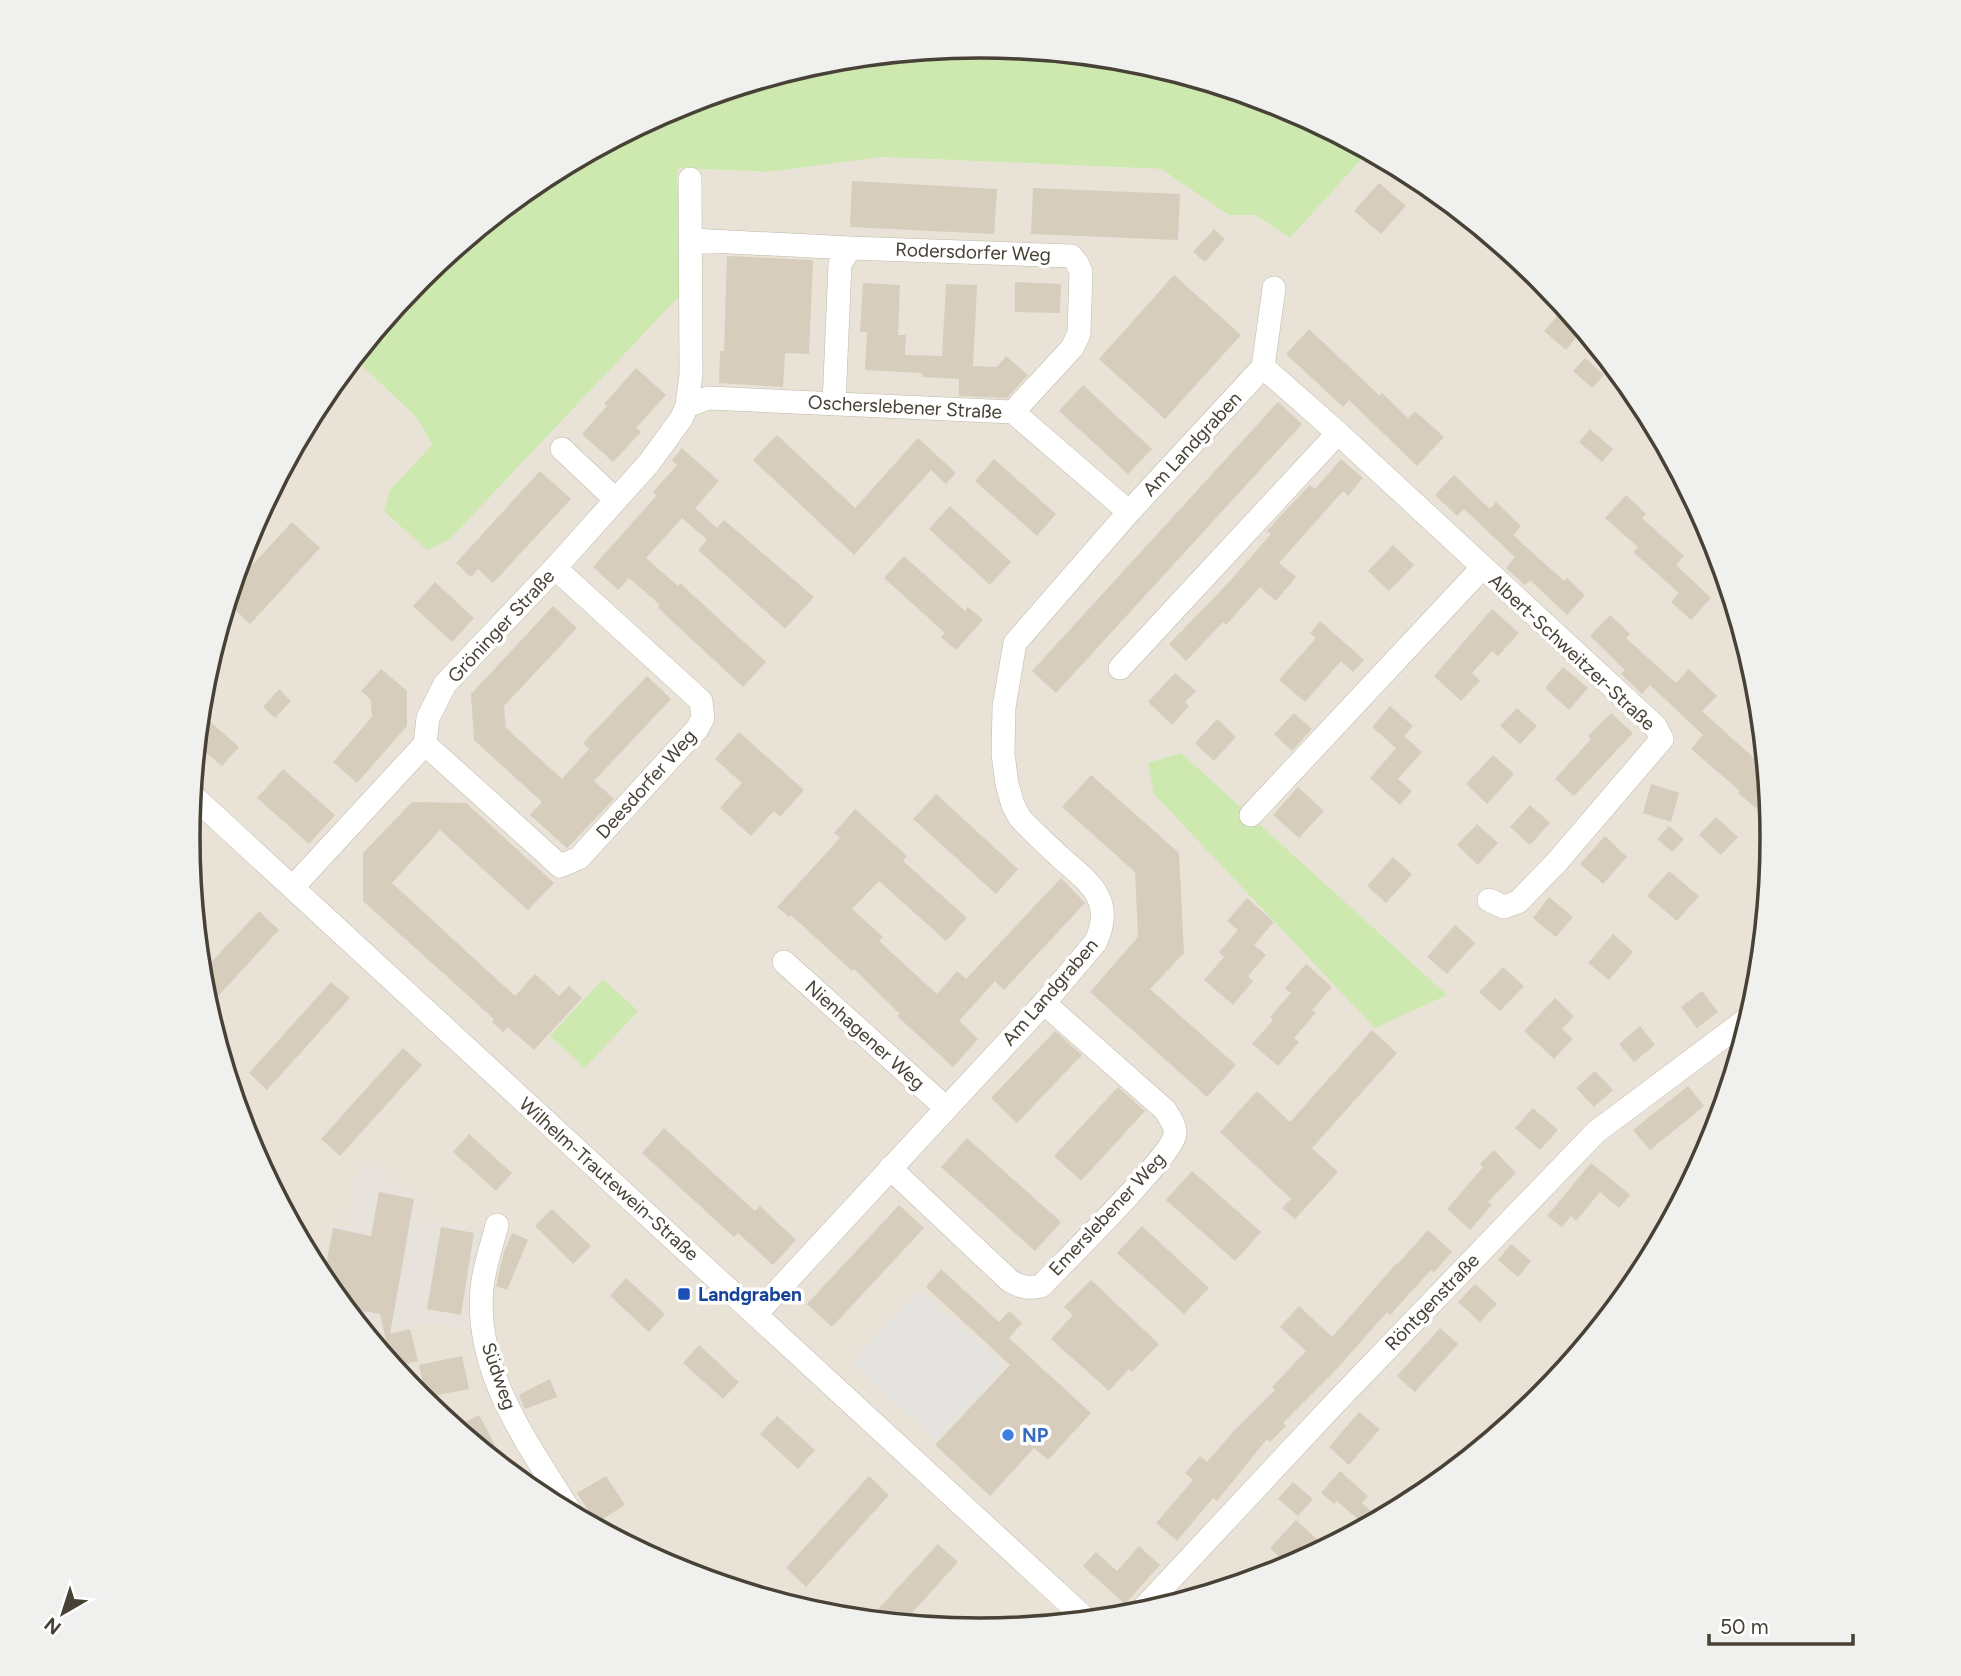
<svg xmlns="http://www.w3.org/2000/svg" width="1961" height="1676" font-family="Figtree,sans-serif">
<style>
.residential{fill:#e8e3d6}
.industrial{fill:#e7e2dc}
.green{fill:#cde9b0}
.parking{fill:#e5e3e0}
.building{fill:#d6cdbd}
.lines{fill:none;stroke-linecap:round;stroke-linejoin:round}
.minor-casing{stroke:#c0b9aa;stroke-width:24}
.minor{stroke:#fff;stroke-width:23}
.transit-dot{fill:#1a4fb4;stroke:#fff;stroke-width:2.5}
.shop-dot{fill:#3f7fe0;stroke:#fff;stroke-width:2.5}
.labels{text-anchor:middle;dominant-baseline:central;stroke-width:7;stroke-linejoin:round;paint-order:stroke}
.street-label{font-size:19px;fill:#484236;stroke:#fff}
.transit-label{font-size:19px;font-weight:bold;fill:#164399;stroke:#fff;text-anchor:start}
.shop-label{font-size:19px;font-weight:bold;fill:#366cbe;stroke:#fff;text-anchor:start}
.rim{fill:none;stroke:#484236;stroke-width:3.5}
</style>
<rect width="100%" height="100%" fill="#f4f1e8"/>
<path class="residential" d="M 1369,151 L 1421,179 L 1541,278 L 1640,398 L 1713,535 L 1758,684 L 1773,838 L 1758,993 L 1713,1142 L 1639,1279 L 1541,1399 L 1420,1497 L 1283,1570 L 1135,1615 L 981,1630 L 825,1615 L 677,1570 L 540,1497 L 420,1398 L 321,1278 L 248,1141 L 203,992 L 188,838 L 203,683 L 248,534 L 322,397 L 354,358 L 417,418 L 432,446 L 390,490 L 683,292 L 677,168 L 768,172 L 882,157 L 1161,169 L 1229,215 L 1255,215 L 1290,238 Z"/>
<path class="industrial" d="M 368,1160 L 420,1200 L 419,1219 L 487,1232 L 469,1327 L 416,1324 L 368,1335 L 321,1277 L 330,1225 L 348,1226 L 356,1177 Z"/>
<path class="green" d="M 981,46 L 1136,61 L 1284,106 L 1369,151 L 1290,238 L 1255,215 L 1229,215 L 1161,169 L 882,157 L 768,172 L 677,168 L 683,292 L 449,540 L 427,550 L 384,511 L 390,490 L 432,445 L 417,418 L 354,358 L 420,277 L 541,179 L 678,106 L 826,61 Z
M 1181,753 L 1447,995 L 1375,1028 L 1154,794 L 1148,763 Z
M 603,979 L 638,1011 L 585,1068 L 550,1036 Z"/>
<path class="parking" d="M 920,1290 L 1004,1367 L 937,1440 L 852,1363 Z"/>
<path class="building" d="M 852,181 L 997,189 L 994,234 L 850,227 Z
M 1379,183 L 1406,206 L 1381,234 L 1354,211 Z
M 1033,188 L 1180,194 L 1178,240 L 1031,234 Z
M 1214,229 L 1225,239 L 1205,262 L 1193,252 Z
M 727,256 L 813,260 L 809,354 L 785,353 L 783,387 L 719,383 L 720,351 L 724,351 Z
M 1174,275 L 1241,335 L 1165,419 L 1099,359 Z
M 1015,282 L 1061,284 L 1060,313 L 1015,312 Z
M 863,283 L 900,285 L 898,335 L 906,335 L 905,355 L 942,356 L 946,284 L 977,285 L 973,366 L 997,367 L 1006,356 L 1028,375 L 1007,398 L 959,396 L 959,379 L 922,377 L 922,373 L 865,370 L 867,332 L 860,332 Z
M 1565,307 L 1583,329 L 1566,350 L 1544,331 Z
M 1309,329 L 1380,396 L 1382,393 L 1408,418 L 1415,411 L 1444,437 L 1417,466 L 1349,400 L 1343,407 L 1286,354 Z
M 1585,358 L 1604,375 L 1592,388 L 1573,371 Z
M 636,368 L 666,395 L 636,428 L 641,432 L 613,462 L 582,434 L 607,406 L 604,404 Z
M 1083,385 L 1152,449 L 1128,474 L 1059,411 Z
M 1278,402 L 1302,424 L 1056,693 L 1032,671 Z
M 1590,429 L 1613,449 L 1602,462 L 1579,442 Z
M 777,435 L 855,508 L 918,438 L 956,473 L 946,484 L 931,470 L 854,555 L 753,460 Z
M 682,448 L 719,481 L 695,508 L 717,528 L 724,520 L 814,597 L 785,629 L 698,550 L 707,540 L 682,518 L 646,558 L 678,586 L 680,583 L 766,662 L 743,687 L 658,608 L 660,605 L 629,578 L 618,590 L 593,567 L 657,495 L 653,492 L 677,465 L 672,460 Z
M 994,459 L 1056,514 L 1037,536 L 975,481 Z
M 1341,459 L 1363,478 L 1348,496 L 1343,491 L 1279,563 L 1296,577 L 1276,601 L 1260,587 L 1226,625 L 1223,622 L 1186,661 L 1169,644 L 1230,581 L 1271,534 L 1267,531 L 1283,513 L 1310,485 L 1315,489 Z
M 540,471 L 571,499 L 493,583 L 478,569 L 471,577 L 456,563 Z
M 1454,475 L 1490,509 L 1496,502 L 1521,526 L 1513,535 L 1564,581 L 1567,578 L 1585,595 L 1567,615 L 1530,580 L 1525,585 L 1506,568 L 1515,557 L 1464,509 L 1457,516 L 1435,495 Z
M 1626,495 L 1646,514 L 1642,518 L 1684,556 L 1676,565 L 1711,598 L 1691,620 L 1671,602 L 1679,593 L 1633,552 L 1638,547 L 1605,518 Z
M 950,506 L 1011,562 L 990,585 L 929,529 Z
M 292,522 L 320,548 L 250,624 L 228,603 L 233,586 Z
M 1393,545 L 1414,565 L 1389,591 L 1368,571 Z
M 904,556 L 965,611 L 968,607 L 983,620 L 956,650 L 941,637 L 945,633 L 884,578 Z
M 435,582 L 474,618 L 452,642 L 413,606 Z
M 553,606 L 577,628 L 504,706 L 506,728 L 562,779 L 589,749 L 583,743 L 647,676 L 671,699 L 594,781 L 614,799 L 567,848 L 530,815 L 542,802 L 474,740 L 471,694 Z
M 1492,609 L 1519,633 L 1498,656 L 1492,651 L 1472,673 L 1480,681 L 1461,701 L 1434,676 Z
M 1610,615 L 1630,634 L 1626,638 L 1676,683 L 1689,669 L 1717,696 L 1702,711 L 1766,769 L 1771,821 L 1738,793 L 1740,791 L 1691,749 L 1703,735 L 1650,685 L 1642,694 L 1621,674 L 1625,670 L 1590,636 Z
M 1320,621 L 1364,660 L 1353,672 L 1341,661 L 1305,702 L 1279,680 L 1316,638 L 1310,633 Z
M 1563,667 L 1588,688 L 1569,710 L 1545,688 Z
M 381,669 L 407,691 L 407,726 L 357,783 L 333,762 L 372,717 L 371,700 L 361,691 Z
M 1175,673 L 1196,691 L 1185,702 L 1189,706 L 1172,725 L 1148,702 Z
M 279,689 L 291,701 L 275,718 L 263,707 Z
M 1390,706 L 1413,726 L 1404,736 L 1422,752 L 1398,779 L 1412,791 L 1400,805 L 1370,778 L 1396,748 L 1372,727 Z
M 1517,708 L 1537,726 L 1520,744 L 1500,726 Z
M 1294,713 L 1312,729 L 1292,751 L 1274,734 Z
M 1611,713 L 1633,733 L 1574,796 L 1555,779 L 1591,739 L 1588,736 Z
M 206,718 L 239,747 L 222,766 L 197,745 L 199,726 Z
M 1217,719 L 1236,737 L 1214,761 L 1195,743 Z
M 739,732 L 804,790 L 780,817 L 774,811 L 751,836 L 720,808 L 742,783 L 715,759 Z
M 1493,755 L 1514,774 L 1487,804 L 1466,784 Z
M 283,769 L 335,815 L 309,844 L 257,798 Z
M 1091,775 L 1179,853 L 1184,953 L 1150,989 L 1236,1065 L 1207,1097 L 1090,992 L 1138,937 L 1135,872 L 1062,807 Z
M 1651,784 L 1679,793 L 1671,822 L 1643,813 Z
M 1298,787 L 1324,811 L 1299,838 L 1273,815 Z
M 936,794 L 1018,869 L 996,894 L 913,819 Z
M 412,802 L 466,803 L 554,883 L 528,910 L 440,830 L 392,883 L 515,996 L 535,974 L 559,996 L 569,986 L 582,998 L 534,1050 L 508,1027 L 503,1032 L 492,1022 L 494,1019 L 363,901 L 363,853 Z
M 1530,805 L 1550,823 L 1530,845 L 1510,827 Z
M 855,809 L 907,856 L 903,861 L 967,918 L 946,941 L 879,881 L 852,909 L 883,937 L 879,941 L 937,994 L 957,971 L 966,979 L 1061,878 L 1085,903 L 1004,990 L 995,981 L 959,1021 L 978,1039 L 953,1067 L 897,1016 L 900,1014 L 854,969 L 852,971 L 791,915 L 789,917 L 777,907 L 840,838 L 834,833 Z
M 1716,817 L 1738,837 L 1721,855 L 1699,835 Z
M 1477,824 L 1498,843 L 1478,865 L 1457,845 Z
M 1669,826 L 1684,839 L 1672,852 L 1657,839 Z
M 1605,836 L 1627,857 L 1603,884 L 1580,864 Z
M 1393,857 L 1412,874 L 1386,903 L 1367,886 Z
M 1669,871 L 1699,896 L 1677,921 L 1647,896 Z
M 1549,897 L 1573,917 L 1556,937 L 1533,918 Z
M 1247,898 L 1274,922 L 1254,945 L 1266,955 L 1248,976 L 1253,981 L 1233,1005 L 1204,980 L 1224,957 L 1219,952 L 1238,930 L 1227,921 Z
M 259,911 L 279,930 L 208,1007 L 201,973 Z
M 1455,925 L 1475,943 L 1447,974 L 1427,957 Z
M 1613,934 L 1633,952 L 1609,980 L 1588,963 Z
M 1306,964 L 1332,987 L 1312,1010 L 1316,1013 L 1294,1038 L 1299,1042 L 1278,1066 L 1252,1044 L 1273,1020 L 1270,1017 L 1291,993 L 1285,988 Z
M 1503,967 L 1524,986 L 1500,1011 L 1479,992 Z
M 331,982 L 350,998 L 267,1090 L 249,1073 Z
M 1702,991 L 1718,1012 L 1697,1028 L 1681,1007 Z
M 1555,998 L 1574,1016 L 1562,1029 L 1573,1039 L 1554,1059 L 1524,1031 Z
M 1640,1026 L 1655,1045 L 1634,1062 L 1619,1044 Z
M 1372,1030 L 1397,1053 L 1312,1148 L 1338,1172 L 1295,1219 L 1282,1208 L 1291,1199 L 1220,1132 L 1257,1091 L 1290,1122 Z
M 1055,1031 L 1082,1055 L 1017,1123 L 991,1098 Z
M 403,1048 L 422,1065 L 340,1156 L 321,1139 Z
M 1595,1071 L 1613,1090 L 1594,1107 L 1576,1088 Z
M 1688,1086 L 1704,1106 L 1650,1150 L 1633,1130 Z
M 1118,1087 L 1145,1111 L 1081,1181 L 1054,1156 Z
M 1533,1108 L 1558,1130 L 1540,1150 L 1515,1128 Z
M 664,1128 L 755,1211 L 760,1206 L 796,1240 L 773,1265 L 738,1233 L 734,1237 L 642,1153 Z
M 469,1134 L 512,1173 L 496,1191 L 453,1152 Z
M 967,1138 L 1061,1222 L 1035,1251 L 941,1167 Z
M 1494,1150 L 1516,1173 L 1488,1202 L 1492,1205 L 1470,1230 L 1447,1209 L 1483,1167 L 1480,1164 Z
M 1591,1163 L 1630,1195 L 1619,1208 L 1600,1192 L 1576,1221 L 1571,1216 L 1562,1227 L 1547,1216 Z
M 1192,1171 L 1261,1232 L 1235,1261 L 1166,1200 Z
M 379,1192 L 414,1199 L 390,1334 L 410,1329 L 418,1361 L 394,1367 L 378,1347 L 387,1345 L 380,1314 L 346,1308 L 323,1280 L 333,1228 L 371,1236 Z
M 899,1205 L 924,1228 L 832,1327 L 807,1304 Z
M 552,1209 L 591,1246 L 573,1264 L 535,1226 Z
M 1142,1226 L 1209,1288 L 1184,1314 L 1117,1253 Z
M 441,1227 L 474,1233 L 461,1315 L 427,1309 Z
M 1428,1230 L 1452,1252 L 1434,1272 L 1431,1270 L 1390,1315 L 1387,1312 L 1335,1371 L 1283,1423 L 1286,1426 L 1270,1442 L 1267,1439 L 1217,1501 L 1213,1498 L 1177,1541 L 1156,1523 L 1193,1480 L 1185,1473 L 1200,1456 L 1207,1462 L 1232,1433 L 1275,1390 L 1272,1387 L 1306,1351 L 1280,1327 L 1299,1306 L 1332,1337 L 1396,1264 L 1397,1265 Z
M 512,1233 L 528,1240 L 507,1290 L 496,1286 L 504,1252 Z
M 1511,1244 L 1531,1261 L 1518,1277 L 1498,1260 Z
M 941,1269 L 999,1322 L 1009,1311 L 1022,1323 L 1009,1338 L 1091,1413 L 1048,1460 L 1034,1448 L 990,1496 L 935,1445 L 1010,1365 L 926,1287 Z
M 626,1278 L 665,1314 L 649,1332 L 610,1296 Z
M 1091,1280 L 1159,1344 L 1132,1372 L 1129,1369 L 1109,1391 L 1051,1339 L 1073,1315 L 1064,1307 Z
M 1475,1284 L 1497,1304 L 1480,1322 L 1458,1302 Z
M 1440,1328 L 1458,1344 L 1415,1392 L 1397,1376 Z
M 699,1345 L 739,1382 L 723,1399 L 683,1363 Z
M 462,1356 L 469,1389 L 426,1397 L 419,1365 Z
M 550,1379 L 557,1397 L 525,1409 L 519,1395 Z
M 1359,1412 L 1380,1429 L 1349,1465 L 1329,1447 Z
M 479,1415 L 495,1445 L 483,1450 L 455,1427 Z
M 777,1416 L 815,1450 L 798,1469 L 760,1434 Z
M 1340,1471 L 1368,1496 L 1362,1503 L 1380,1519 L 1366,1526 L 1337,1501 L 1334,1504 L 1321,1493 Z
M 606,1476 L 625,1505 L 596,1523 L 577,1493 Z
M 869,1476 L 889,1495 L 806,1587 L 786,1568 Z
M 1293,1482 L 1313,1499 L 1298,1516 L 1278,1499 Z
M 1296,1520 L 1320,1542 L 1305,1559 L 1290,1567 L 1270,1548 Z
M 938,1544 L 958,1562 L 903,1623 L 869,1619 Z
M 1139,1546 L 1160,1565 L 1125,1604 L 1083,1566 L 1096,1552 L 1117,1571 Z"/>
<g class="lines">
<g class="minor-casing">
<path id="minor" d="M 692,240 L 850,248
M 1263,367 L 1338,433 L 1655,726 L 1662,739 L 1556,863 L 1518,902 L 1504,907 L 1489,900
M 834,404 L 840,264 L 850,248 L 1071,256 L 1077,263 L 1081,272 L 1079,334 L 1072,348 L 1013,412
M 687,406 L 708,398 L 1013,412 L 1129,512
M 562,449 L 615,499
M 1120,668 L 1338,433
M 425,744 L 560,866 L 579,858 L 697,729 L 703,718 L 701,701 L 555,568
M 192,795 L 1087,1620
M 1251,815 L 1482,568
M 293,887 L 425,744 L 428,718 L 445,684 L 555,568 L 649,463 L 681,419 L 687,406 L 691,374 L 690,179
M 784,962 L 946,1108
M 890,1168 L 1010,1281 C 1021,1287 1028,1289 1041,1286 C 1061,1265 1173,1155 1175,1134 C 1176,1125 1169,1117 1165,1110 L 1044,1003
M 497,1225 C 492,1245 484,1267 482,1288 C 474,1373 529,1445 571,1513
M 757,1313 L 1044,1003 L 1095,943 C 1116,901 1089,882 1060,857 C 1046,844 1033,832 1020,818 L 1013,805 L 1007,784 L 1003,754 L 1004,707 L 1015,643 L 1129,512 L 1263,367 L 1274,288
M 1138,1614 L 1337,1401 L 1596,1132 L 1751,1016"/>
</g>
<use href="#minor" class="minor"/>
</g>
<rect class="transit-dot" x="677" y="1287" width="14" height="14" rx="3.5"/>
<circle class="shop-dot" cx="1008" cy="1435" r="7"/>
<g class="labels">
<g class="street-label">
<text transform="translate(973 252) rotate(2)">Rodersdorfer Weg</text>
<text transform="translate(905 407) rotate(3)">Oscherslebener Straße</text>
<text transform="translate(1192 444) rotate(-47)">Am Landgraben</text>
<text transform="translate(501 626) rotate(-47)">Gröninger Straße</text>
<text transform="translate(1572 652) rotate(43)">Albert-Schweitzer-Straße</text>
<text transform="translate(646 784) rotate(-48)">Deesdorfer Weg</text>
<text transform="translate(1050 992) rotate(-49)">Am Landgraben</text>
<text transform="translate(865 1035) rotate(42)">Nienhagener Weg</text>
<text transform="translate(609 1179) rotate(42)">Wilhelm-Trautewein-Straße</text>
<text transform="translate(1107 1214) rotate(-47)">Emerslebener Weg</text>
<text transform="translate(1432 1302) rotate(-46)">Röntgenstraße</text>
<text transform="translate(499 1376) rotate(71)">Südweg</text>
</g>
<g class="transit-label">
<text x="698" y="1294">Landgraben</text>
</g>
<g class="shop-label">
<text x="1022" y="1435">NP</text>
</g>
</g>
<path d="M0 0H1961V1676H0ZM200 838a780 780 0 1 1 1560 0a780 780 0 1 1-1560 0Z" fill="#f0f0ef" fill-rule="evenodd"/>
<path class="rim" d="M200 838a780 780 0 1 1 1560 0a780 780 0 1 1-1560 0Z"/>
<g transform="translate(63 1613) rotate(219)" stroke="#ffffff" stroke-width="5" paint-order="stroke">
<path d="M0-5L12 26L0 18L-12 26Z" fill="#484236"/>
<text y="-10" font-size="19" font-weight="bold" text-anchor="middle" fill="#484236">N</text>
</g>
<path d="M1709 1634v10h144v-10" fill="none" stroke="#484236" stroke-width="3.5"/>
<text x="1720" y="1634" font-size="21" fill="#484236" stroke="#ffffff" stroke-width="5" paint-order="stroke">50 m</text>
</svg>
